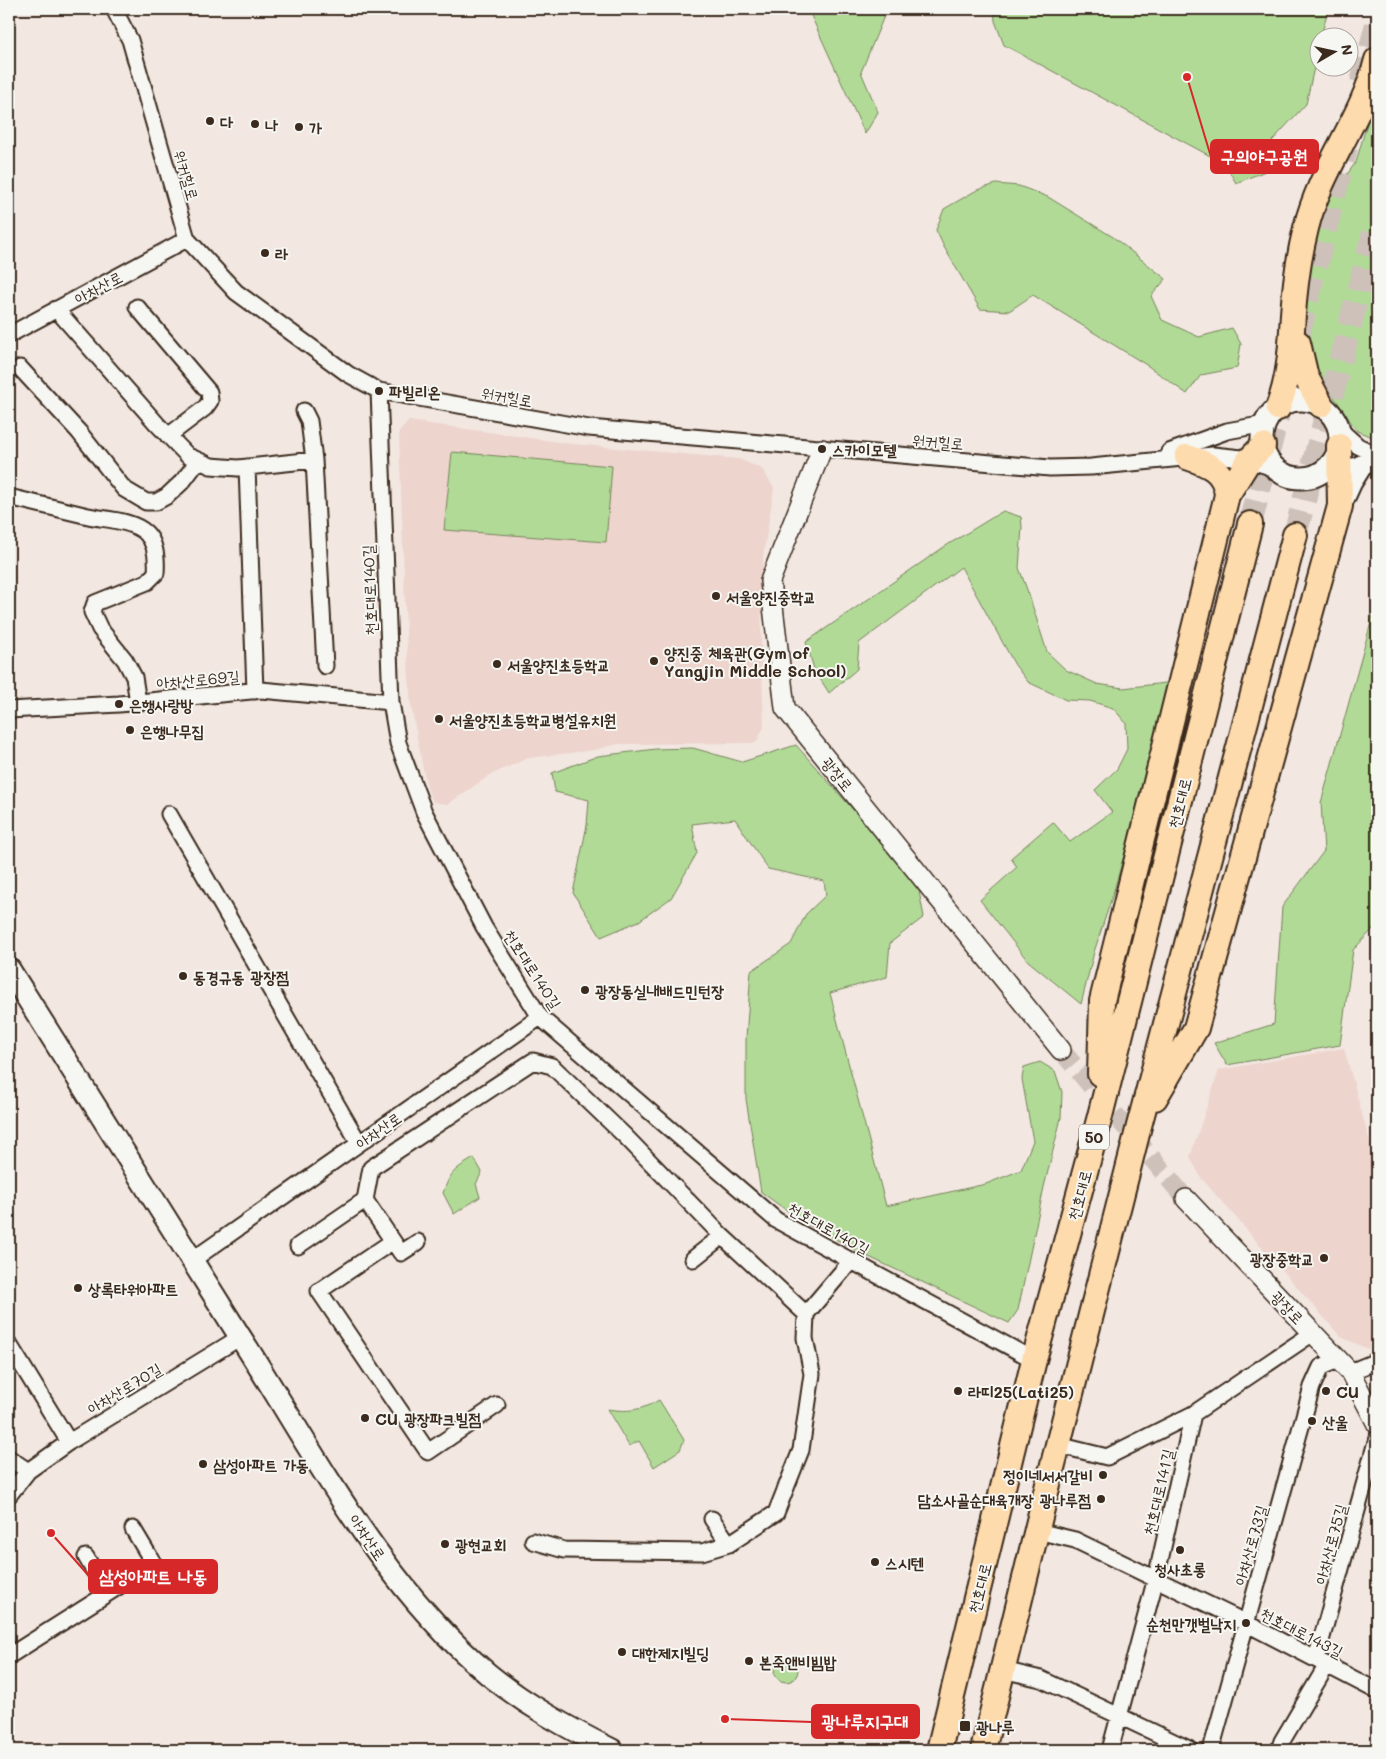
<svg xmlns="http://www.w3.org/2000/svg" width="1386" height="1759" font-family="Mali,'Poor Story',sans-serif">
<style>
.built{fill:#edd4cd}
.green{fill:#b1da97;stroke:#76825a}
.lines{fill:none;stroke-linecap:round;stroke-linejoin:round}
.tertiary-tunnel{stroke:#cdc1ba;stroke-width:19;stroke-dasharray:19 9;stroke-linecap:butt}
.primary-tunnel{stroke:#cdc1ba;stroke-width:24;stroke-dasharray:24 12;stroke-linecap:butt}
.minor-casing{stroke:#3b2a1e;stroke-width:19}
.tertiary-casing{stroke:#3b2a1e;stroke-width:22}
.secondary-casing{stroke:#3b2a1e;stroke-width:25}
.primary-casing{stroke:#3b2a1e;stroke-width:28}
.minor{stroke:#f6f6f2;stroke-width:15}
.tertiary{stroke:#f6f6f2;stroke-width:19}
.secondary{stroke:#f6f6f2;stroke-width:21}
.primary{stroke:#fedbac;stroke-width:24}
.poi-dot{fill:#3b2a1e;stroke:#f6f6f2;stroke-width:2}
.labels{text-anchor:middle;dominant-baseline:central;stroke-width:4;stroke-linejoin:round;paint-order:stroke}
.shield{fill:#f6f6f2;stroke:#73675e;stroke-width:1}
.shield-label{font-size:15px;font-weight:bold;fill:#3b2a1e}
.poi-label{font-size:16px;font-weight:bold;fill:#3b2a1e;stroke:#f6f6f2;text-anchor:start}
.street-label{font-size:16px;fill:#3b2a1e;stroke:#f6f6f2}
.leader{fill:none;stroke:#d62828;stroke-width:2}
.callout-dot{fill:#d62828;stroke:#f6f6f2;stroke-width:2}
.callout{fill:#d62828;stroke:#d62828;stroke-width:2}
.callout-label{font-size:18px;text-anchor:middle;font-weight:bold;fill:#fff}
</style>
<rect width="100%" height="100%" fill="#f2e7e1"/>
<filter id="ink" filterUnits="userSpaceOnUse"><feTurbulence type="fractalNoise" baseFrequency=".02" numOctaves="2"/><feDisplacementMap in="SourceGraphic" scale="10" xChannelSelector="R" yChannelSelector="G"/><feConvolveMatrix kernelMatrix="1 2 1 2 8 2 1 2 1" color-interpolation-filters="sRGB"/></filter>
<g filter="url(#ink)">
<path class="built" d="M 409,421 L 572,444 L 739,459 L 762,469 L 774,488 L 763,557 L 761,644 L 764,727 L 756,743 L 618,744 L 594,750 L 528,758 L 490,775 L 448,804 L 433,802 L 428,791 L 425,778 L 411,705 L 406,633 L 399,432 Z
M 1344,1048 L 1377,1169 L 1377,1345 L 1368,1349 L 1341,1337 L 1202,1179 L 1190,1157 L 1219,1070 Z"/>
<path class="green" d="M 808,9 L 887,9 L 861,72 L 878,112 L 865,134 Z
M 994,9 L 1328,9 L 1321,37 L 1318,38 L 1318,49 L 1306,104 L 1272,141 L 1285,163 L 1236,183 L 1225,164 L 1004,45 L 995,21 Z
M 1377,89 L 1377,439 L 1357,431 L 1313,366 L 1300,286 L 1319,213 L 1356,162 Z
M 996,184 L 1019,186 L 1048,197 L 1113,237 L 1166,279 L 1151,296 L 1162,320 L 1199,337 L 1232,328 L 1241,344 L 1237,368 L 1201,375 L 1187,394 L 1148,366 L 1033,295 L 1009,311 L 980,309 L 944,247 L 936,230 L 944,209 L 977,190 Z
M 452,452 L 612,466 L 606,542 L 444,530 Z
M 1003,511 L 1021,517 L 1022,527 L 1019,568 L 1029,595 L 1047,652 L 1066,670 L 1097,684 L 1123,688 L 1174,682 L 1113,894 L 1094,952 L 1081,1004 L 1028,961 L 980,900 L 1017,867 L 1011,858 L 1053,822 L 1070,842 L 1112,812 L 1095,790 L 1117,769 L 1127,749 L 1126,723 L 1113,708 L 1090,701 L 1066,700 L 1028,682 L 1015,665 L 961,567 L 859,643 L 857,669 L 829,693 L 814,669 L 806,642 L 944,547 Z
M 1377,601 L 1377,925 L 1353,950 L 1340,1045 L 1227,1065 L 1214,1043 L 1274,1024 L 1282,907 L 1324,851 L 1321,803 Z
M 796,745 L 871,830 L 918,886 L 924,917 L 890,943 L 887,977 L 830,993 L 886,1206 L 986,1184 L 1021,1170 L 1033,1141 L 1022,1079 L 1024,1067 L 1040,1062 L 1055,1071 L 1062,1092 L 1061,1118 L 1044,1187 L 1018,1310 L 1009,1323 L 867,1256 L 800,1220 L 761,1192 L 746,1099 L 746,1038 L 751,971 L 791,944 L 806,914 L 826,895 L 824,881 L 768,869 L 735,819 L 692,824 L 697,853 L 671,898 L 639,921 L 601,937 L 573,893 L 587,825 L 589,800 L 555,792 L 552,773 L 598,756 L 656,749 L 693,748 L 742,762 Z
M 474,1158 L 482,1172 L 476,1184 L 480,1197 L 454,1214 L 443,1193 C 451,1171 454,1170 474,1158 Z
M 659,1400 L 684,1440 L 680,1450 L 654,1467 L 639,1441 L 629,1446 L 607,1409 C 628,1412 640,1411 659,1400 Z
M774 1670a12 12 0 1 1 24 0a12 12 0 1 1-24 0Z"/>
<g class="lines">
<path class="tertiary-tunnel" d="M 1061,1050 L 1186,1199"/>
<path class="primary-tunnel" d="M 1362,83 L 1377,24
M 1298,335 L 1346,147
M 1250,524 L 1284,389
M 1295,535 L 1377,221"/>
<g class="minor-casing">
<path id="minor" d="M 114,9 L 130,40 L 187,239 L 236,292 L 348,374 L 379,391 L 589,428 L 1050,468 L 1091,467 L 1213,455 L 1242,458 L 1277,469
M 137,307 L 209,392 L 210,401 L 205,408 L 168,436
M 56,309 L 157,424 L 188,456 L 211,466 L 238,468 L 314,460 L 325,666
M 9,335 L 187,239
M 20,368 L 79,432 L 124,489 L 146,502 L 156,502 L 167,496 L 183,481 L 198,461
M 379,391 L 391,702 L 398,743 L 424,812 L 484,927 L 540,1017 L 776,1220 L 1034,1360
M 304,411 L 309,421 L 314,460
M 1338,428 L 1358,446 L 1377,455
M 1169,452 L 1227,431 L 1265,424
M 247,467 L 255,691
M 1327,467 L 1377,465
M 9,497 C 34,503 59,509 84,515 C 103,520 131,519 146,533 C 156,543 157,560 156,573 L 147,582 L 95,603 L 92,612 L 100,629 L 125,660 L 134,677 L 138,702
M 9,710 L 119,704 L 261,690 L 391,702
M 169,814 L 359,1143
M 393,1241 L 319,1291 L 428,1452 L 497,1405
M 418,1242 L 401,1253 L 365,1200 L 371,1168 L 533,1061 L 552,1066 L 625,1136 L 722,1236 L 806,1314 L 851,1261
M 298,1246 L 365,1200
M 693,1259 L 722,1236
M 191,1261 L 540,1017
M 9,1344 L 69,1442
M 1350,1372 L 1377,1361
M 1058,1445 L 1107,1457 L 1193,1414 L 1313,1333
M 9,1458 L 28,1471 L 69,1442 L 234,1341 L 239,1336
M 9,1495 L 28,1471
M 712,1519 L 729,1544
M 1037,1531 L 1075,1540 L 1232,1616 L 1377,1691
M 533,1541 L 564,1550 L 702,1552 L 729,1544 L 776,1513 L 801,1450 L 812,1374 L 805,1338 L 806,1314
M 86,1557 L 107,1593
M 9,1656 L 154,1564 L 133,1529
M 1316,1659 L 1377,1438
M 1003,1670 L 1041,1679 L 1191,1750
M 1110,1750 L 1156,1578 L 1193,1414
M 1211,1750 L 1312,1387 L 1321,1367 L 1338,1360
M 1279,1750 L 1282,1741 L 1327,1665"/>
</g>
<g class="tertiary-casing">
<path id="tertiary" d="M 822,449 L 770,581 L 785,708 L 1061,1050
M 1186,1199 L 1350,1372 L 1377,1424"/>
</g>
<g class="secondary-casing">
<path id="secondary" d="M1262 439a39 39 0 1 1 78 0a39 39 0 1 1-78 0Z
M 1340,506 L 1351,482 L 1361,466
M 9,969 C 85,1091 161,1213 239,1335 C 314,1452 380,1583 488,1674 C 526,1705 568,1728 612,1750"/>
</g>
<g class="primary-casing">
<path id="primary" d="M 1298,343 L 1306,377 L 1321,405
M 1278,408 C 1290,377 1291,347 1293,314 C 1295,285 1299,256 1306,228 C 1321,167 1362,120 1377,60
M 1187,457 C 1208,464 1225,470 1227,495
M 1100,1074 L 1102,1001 L 1227,495 L 1249,460 L 1263,446
M 1155,1098 L 1196,1028 L 1340,506 L 1339,446
M 939,1750 L 1034,1360 L 1099,1120 L 1250,524
M 983,1750 L 1049,1480 L 1139,1126 L 1295,535"/>
</g>
<use href="#minor" class="minor"/>
<use href="#tertiary" class="tertiary"/>
<use href="#secondary" class="secondary"/>
<use href="#primary" class="primary"/>
</g>
</g>
<g class="poi-dot">
<circle cx="210" cy="121" r="5"/>
<circle cx="255" cy="124" r="5"/>
<circle cx="299" cy="127" r="5"/>
<circle cx="265" cy="253" r="5"/>
<circle cx="379" cy="391" r="5"/>
<circle cx="822" cy="449" r="5"/>
<circle cx="716" cy="596" r="5"/>
<circle cx="654" cy="661" r="5"/>
<circle cx="497" cy="664" r="5"/>
<circle cx="119" cy="704" r="5"/>
<circle cx="439" cy="719" r="5"/>
<circle cx="130" cy="730" r="5"/>
<circle cx="183" cy="976" r="5"/>
<circle cx="585" cy="990" r="5"/>
<circle cx="1324" cy="1258" r="5"/>
<circle cx="78" cy="1288" r="5"/>
<circle cx="958" cy="1391" r="5"/>
<circle cx="1326" cy="1391" r="5"/>
<circle cx="365" cy="1418" r="5"/>
<circle cx="1312" cy="1421" r="5"/>
<circle cx="203" cy="1464" r="5"/>
<circle cx="1103" cy="1475" r="5"/>
<circle cx="1101" cy="1499" r="5"/>
<circle cx="445" cy="1544" r="5"/>
<circle cx="1180" cy="1550" r="5"/>
<circle cx="875" cy="1562" r="5"/>
<circle cx="1246" cy="1623" r="5"/>
<circle cx="622" cy="1652" r="5"/>
<circle cx="749" cy="1661" r="5"/>
<rect x="959" y="1720" width="12" height="12" rx="2.5"/>
</g>
<g class="labels">
<rect class="shield" x="1079" y="1124.5" width="30" height="25" rx="4"/>
<g class="shield-label">
<text x="1094" y="1137">50</text>
</g>
<g class="poi-label">
<text x="220" y="121">다</text>
<text x="265" y="124">나</text>
<text x="309" y="127">가</text>
<text x="275" y="253">라</text>
<text x="389" y="391">파빌리온</text>
<text x="832" y="449">스카이모텔</text>
<text x="726" y="596">서울양진중학교</text>
<text x="664" y="652">양진중 체육관(Gym of<tspan x="664" dy="18">Yangjin Middle School)</tspan></text>
<text x="507" y="664">서울양진초등학교</text>
<text x="129" y="704">은행사랑방</text>
<text x="449" y="719">서울양진초등학교병설유치원</text>
<text x="140" y="730">은행나무집</text>
<text x="193" y="976">동경규동 광장점</text>
<text x="595" y="990">광장동실내배드민턴장</text>
<text x="1314" y="1258" text-anchor="end">광장중학교</text>
<text x="88" y="1288">상록타워아파트</text>
<text x="968" y="1391">라띠25(Lati25)</text>
<text x="1336" y="1391">CU</text>
<text x="375" y="1418">CU 광장파크빌점</text>
<text x="1322" y="1421">산울</text>
<text x="213" y="1464">삼성아파트 가동</text>
<text x="1093" y="1475" text-anchor="end">정이네서서갈비</text>
<text x="1091" y="1499" text-anchor="end">담소사골순대육개장 광나루점</text>
<text x="455" y="1544">광현교회</text>
<text x="885" y="1562">스시텐</text>
<text x="1180" y="1568" text-anchor="middle">청사초롱</text>
<text x="1236" y="1623" text-anchor="end">순천만갯벌낙지</text>
<text x="632" y="1652">대한제지빌딩</text>
<text x="759" y="1661">본죽앤비빔밥</text>
<text x="976" y="1726">광나루</text>
</g>
<g class="street-label">
<text transform="translate(187 175) rotate(74)">워커힐로</text>
<text transform="translate(98 287) rotate(-28)">아차산로</text>
<text transform="translate(507 396) rotate(10)">워커힐로</text>
<text transform="translate(938 441) rotate(5)">워커힐로</text>
<text transform="translate(369 590) rotate(-92)">천호대로140길</text>
<text transform="translate(198 679) rotate(-5)">아차산로69길</text>
<text transform="translate(838 774) rotate(51)">광장로</text>
<text transform="translate(1179 803) rotate(-76)">천호대로</text>
<text transform="translate(533 969) rotate(57)">천호대로140길</text>
<text transform="translate(378 1130) rotate(-35)">아차산로</text>
<text transform="translate(1079 1195) rotate(-75)">천호대로</text>
<text transform="translate(829 1228) rotate(29)">천호대로140길</text>
<text transform="translate(1288 1307) rotate(46)">광장로</text>
<text transform="translate(124 1388) rotate(-31)">아차산로70길</text>
<text transform="translate(1158 1492) rotate(-77)">천호대로141길</text>
<text transform="translate(368 1537) rotate(56)">아차산로</text>
<text transform="translate(1330 1544) rotate(-75)">아차산로75길</text>
<text transform="translate(1250 1545) rotate(-74)">아차산로73길</text>
<text transform="translate(979 1588) rotate(-76)">천호대로</text>
<text transform="translate(1302 1632) rotate(27)">천호대로143길</text>
</g>
</g>
<path class="leader" d="M1187 77L1211 157M51 1533L89 1576M725 1719L812 1722"/>
<g class="callout-dot">
<circle cx="1187" cy="77" r="5"/>
<circle cx="51" cy="1533" r="5"/>
<circle cx="725" cy="1719" r="5"/>
</g>
<g class="callout">
<rect x="1211" y="140" width="107" height="33" rx="5"/>
<rect x="89" y="1560" width="128" height="33" rx="5"/>
<rect x="812" y="1705" width="107" height="33" rx="5"/>
</g>
<g class="callout-label">
<text x="1264" y="163">구의야구공원</text>
<text x="153" y="1583">삼성아파트 나동</text>
<text x="865" y="1728">광나루지구대</text>
</g>
<rect width="1386" height="1759" fill="none" stroke="#f6f6f2" stroke-width="30"/>
<rect x="15" y="15" width="1356" height="1729" fill="none" stroke="#3b2a1e" stroke-width="2" filter="url(#ink)"/>
<g transform="translate(1334 52) rotate(81)"><circle r="24" fill="#f6f6f2" stroke="#aba49d"/>
<path d="M0-4L9 19L0 12L-9 19Z" fill="#3b2a1e"/>
<text y="-8" font-size="14" font-weight="bold" text-anchor="middle" fill="#3b2a1e">N</text>
</g>
</svg>
